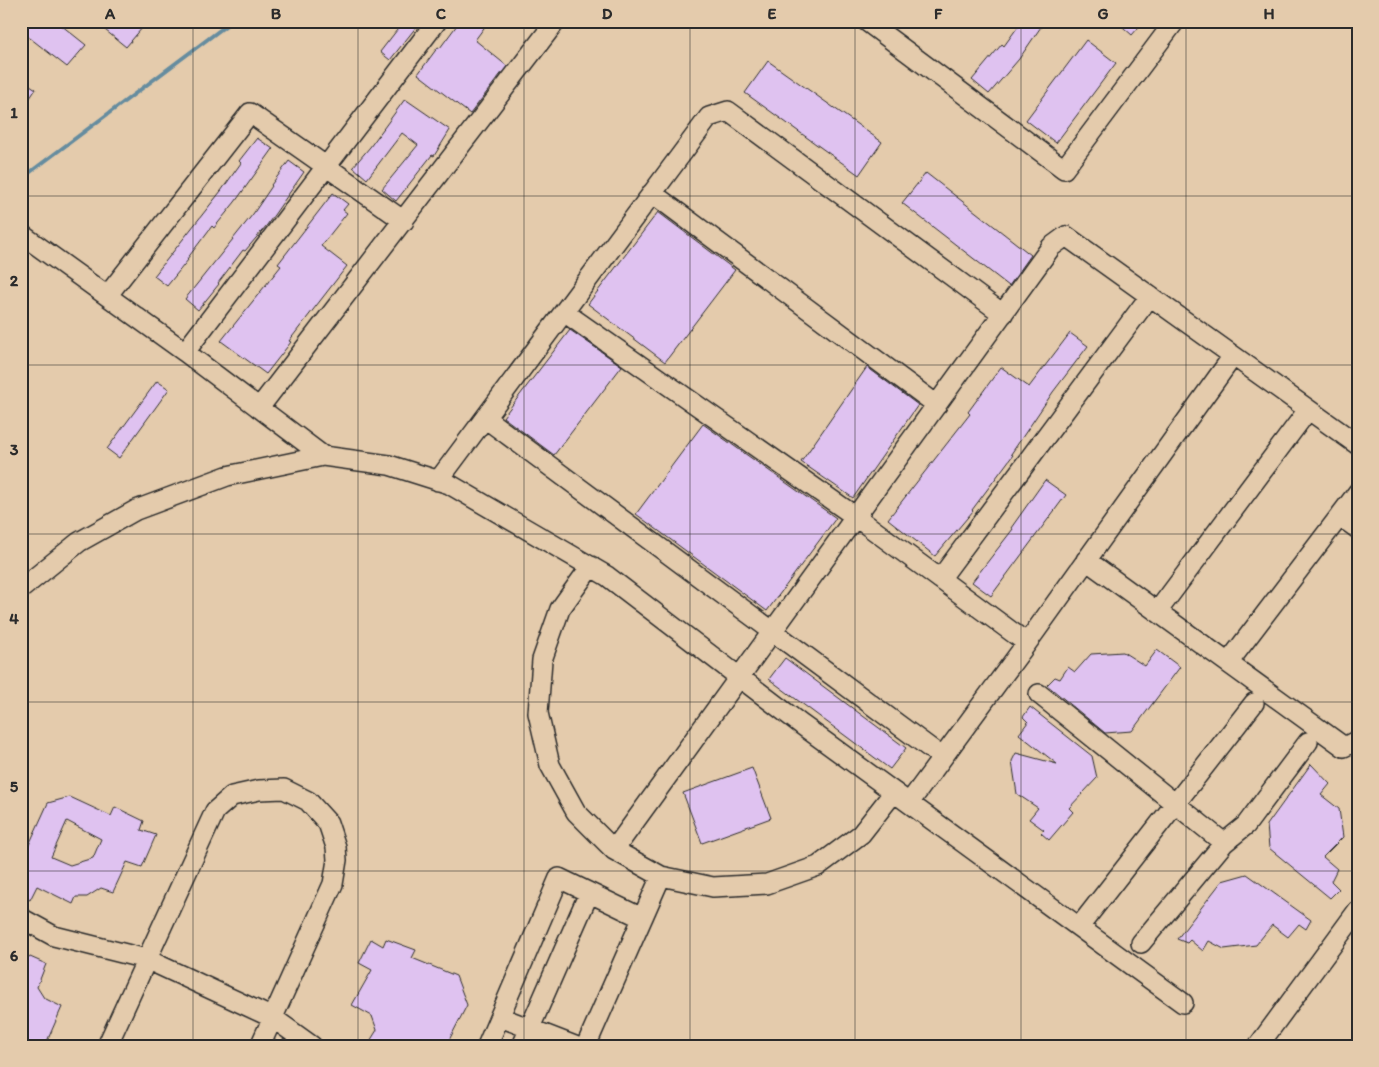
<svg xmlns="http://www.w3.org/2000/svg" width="1379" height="1067" font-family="Itim,sans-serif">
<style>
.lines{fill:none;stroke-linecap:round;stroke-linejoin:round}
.stream{stroke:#658c9f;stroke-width:4}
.building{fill:#dfc2f0;stroke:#2b2b2b;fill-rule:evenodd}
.minor-casing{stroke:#2b2b2b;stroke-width:22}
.minor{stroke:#e4cbac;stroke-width:19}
.grid{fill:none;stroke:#2b2b2b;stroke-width:1;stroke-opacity:0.55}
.neatline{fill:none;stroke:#2b2b2b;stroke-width:2}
.grid-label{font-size:16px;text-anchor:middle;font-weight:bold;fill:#2b2b2b}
</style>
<rect width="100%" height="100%" fill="#e4cbac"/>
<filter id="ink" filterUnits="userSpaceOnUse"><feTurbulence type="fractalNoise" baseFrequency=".02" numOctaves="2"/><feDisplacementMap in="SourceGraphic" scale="10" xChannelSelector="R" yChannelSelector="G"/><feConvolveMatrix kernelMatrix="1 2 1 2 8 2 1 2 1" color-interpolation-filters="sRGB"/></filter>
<g filter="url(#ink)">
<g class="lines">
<path class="stream" d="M 21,179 L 232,21"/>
</g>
<path class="building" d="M 21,21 L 56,21 L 86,45 L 67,67 L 21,31 Z
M 113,21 L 148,21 L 126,47 L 105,30 Z
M 404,21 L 421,21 L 390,60 L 380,52 Z
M 460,21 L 489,21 L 475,40 L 507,66 L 470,114 L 418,74 L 438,47 L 440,48 Z
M 1022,21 L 1045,21 L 1019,59 L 989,94 L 972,80 L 1002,44 L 1004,46 Z
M 1116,21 L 1144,21 L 1132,35 Z
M 1086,40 L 1116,63 L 1056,143 L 1026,120 Z
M 768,61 L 882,142 L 859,175 L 745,93 Z
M 21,79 L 36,89 L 21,111 Z
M 405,99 L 450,130 L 434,156 L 432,155 L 396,201 L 382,189 L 418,145 L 402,133 L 367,179 L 353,167 L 370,147 Z
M 257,138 L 273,149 L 235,202 L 214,228 L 212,226 L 187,259 L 188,260 L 167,286 L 154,276 L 221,191 L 241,163 L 239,161 Z
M 289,161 L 304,172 L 267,225 L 245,251 L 243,250 L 218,283 L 219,284 L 198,310 L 185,299 L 253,214 L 272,186 L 271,185 Z
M 926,173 L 1031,255 L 1009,286 L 902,203 Z
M 333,193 L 348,204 L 343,210 L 347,213 L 321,246 L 347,266 L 289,341 L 291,342 L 266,374 L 221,341 L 281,266 L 278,264 Z
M 658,212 L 735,270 L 665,362 L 588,304 Z
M 570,330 L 622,366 L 554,455 L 503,417 Z
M 1070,333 L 1088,346 L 1053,392 L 1011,454 L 1013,455 L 972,510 L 973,511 L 935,556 L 888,519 L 970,414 L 968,412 L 1001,367 L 1029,387 Z
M 867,367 L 918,405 L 853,498 L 801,462 Z
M 157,381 L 169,389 L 119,458 L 107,449 Z
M 703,424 L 836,518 L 767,611 L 636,514 Z
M 1045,480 L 1066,495 L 991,596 L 972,582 L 1013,529 L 1011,528 Z
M 1157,650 L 1180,667 L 1132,731 L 1105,733 L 1047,685 L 1055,677 L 1060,679 L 1068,667 L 1075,672 L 1091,654 L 1123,652 L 1145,666 Z
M 785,658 L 906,748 L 890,769 L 769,679 Z
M 1030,707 L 1092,756 L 1097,778 L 1069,808 L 1073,812 L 1049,840 L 1041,833 L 1044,830 L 1029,819 L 1038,808 L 1017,794 L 1012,761 L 1016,753 L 1057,764 L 1019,734 L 1028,722 L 1023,717 Z
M 1311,764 L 1330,784 L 1321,795 L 1339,809 L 1343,837 L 1323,857 L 1337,869 L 1331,881 L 1339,889 L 1330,898 L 1269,848 L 1267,825 Z
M 752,768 L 771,818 L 702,843 L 683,793 Z
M 70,797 L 111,816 L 115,807 L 144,821 L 141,830 L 156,835 L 142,867 L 127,862 L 113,892 L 101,888 L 87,897 L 76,897 L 73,904 L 37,886 L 30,900 L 21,896 L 21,843 L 28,847 L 48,803 ZM 67,821 L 101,839 L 93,858 L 70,865 L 51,857 Z
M 1247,874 L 1311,920 L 1306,929 L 1299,924 L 1288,937 L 1272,925 L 1256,945 L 1224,949 L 1209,941 L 1203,951 L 1190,940 L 1187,943 L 1177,939 L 1222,881 Z
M 371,939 L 383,946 L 386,939 L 416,950 L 412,958 L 456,976 L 467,1005 L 446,1046 L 367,1046 L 377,1030 L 372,1016 L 352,1005 L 372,970 L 359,963 Z
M 21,953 L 46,964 L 37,987 L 44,998 L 62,1007 L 45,1046 L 21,1046 Z"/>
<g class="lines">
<g class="minor-casing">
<path id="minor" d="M 866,21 L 1064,169 L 1175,21
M 652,193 L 937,405
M 21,234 L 185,352 L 323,456
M 107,296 L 250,113 L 404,221
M 564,312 L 856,517 L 1027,643
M 185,352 L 437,21
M 259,408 L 556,21
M 485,418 L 942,757
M 438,481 L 709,117 L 728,111 L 1003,314
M 1340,516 L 1358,529
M 1086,560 L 1344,747 L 1358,740
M 591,566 L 560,609 L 542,660 L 538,713 L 550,765 L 576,812 L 614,850 L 661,876 L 713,887 L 767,884 L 818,866 L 861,834 L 894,792
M 940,579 L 1150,296
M 21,589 L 79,542 L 136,510 L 227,476 L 323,456 L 389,465 L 449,484 L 607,576 L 802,725 L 1183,1003
M 1157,612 L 1308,410
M 1228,663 L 1358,492
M 1039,694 L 1224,843 L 1141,943
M 909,803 L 1027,643 L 1233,356
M 1224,843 L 1246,825 L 1308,742
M 614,850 L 1051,247 L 1066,236 L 1358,445
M 21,918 L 54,936 L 146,959 L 273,1018 L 312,1046
M 1079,927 L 1254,703
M 500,1017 L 575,1046
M 107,1046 L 215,811 L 232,796 L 259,790 L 284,789 L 308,801 L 328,823 L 336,847 L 337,860 L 333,884 L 260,1046
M 487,1046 L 559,878 L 642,918
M 522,1046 L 589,893
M 586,1046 L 661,876
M 1258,1046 L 1358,910"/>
</g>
<use href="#minor" class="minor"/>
</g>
</g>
<path class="grid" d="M 193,21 L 193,1046M 358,21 L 358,1046M 524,21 L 524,1046M 690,21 L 690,1046M 855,21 L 855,1046M 1021,21 L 1021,1046M 1186,21 L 1186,1046M 21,196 L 1358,196M 21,365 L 1358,365M 21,534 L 1358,534M 21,702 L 1358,702M 21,871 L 1358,871"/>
<rect width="1379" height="1067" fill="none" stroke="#e4cbac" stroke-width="55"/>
<rect x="28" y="28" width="1324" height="1012" class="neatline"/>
<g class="grid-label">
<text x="110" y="19">A</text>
<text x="276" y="19">B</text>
<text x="441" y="19">C</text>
<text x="607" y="19">D</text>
<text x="772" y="19">E</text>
<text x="938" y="19">F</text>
<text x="1103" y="19">G</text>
<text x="1269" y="19">H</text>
<text x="14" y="118">1</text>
<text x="14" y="286">2</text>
<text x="14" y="455">3</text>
<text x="14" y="624">4</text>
<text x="14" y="792">5</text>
<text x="14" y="961">6</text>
</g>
</svg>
